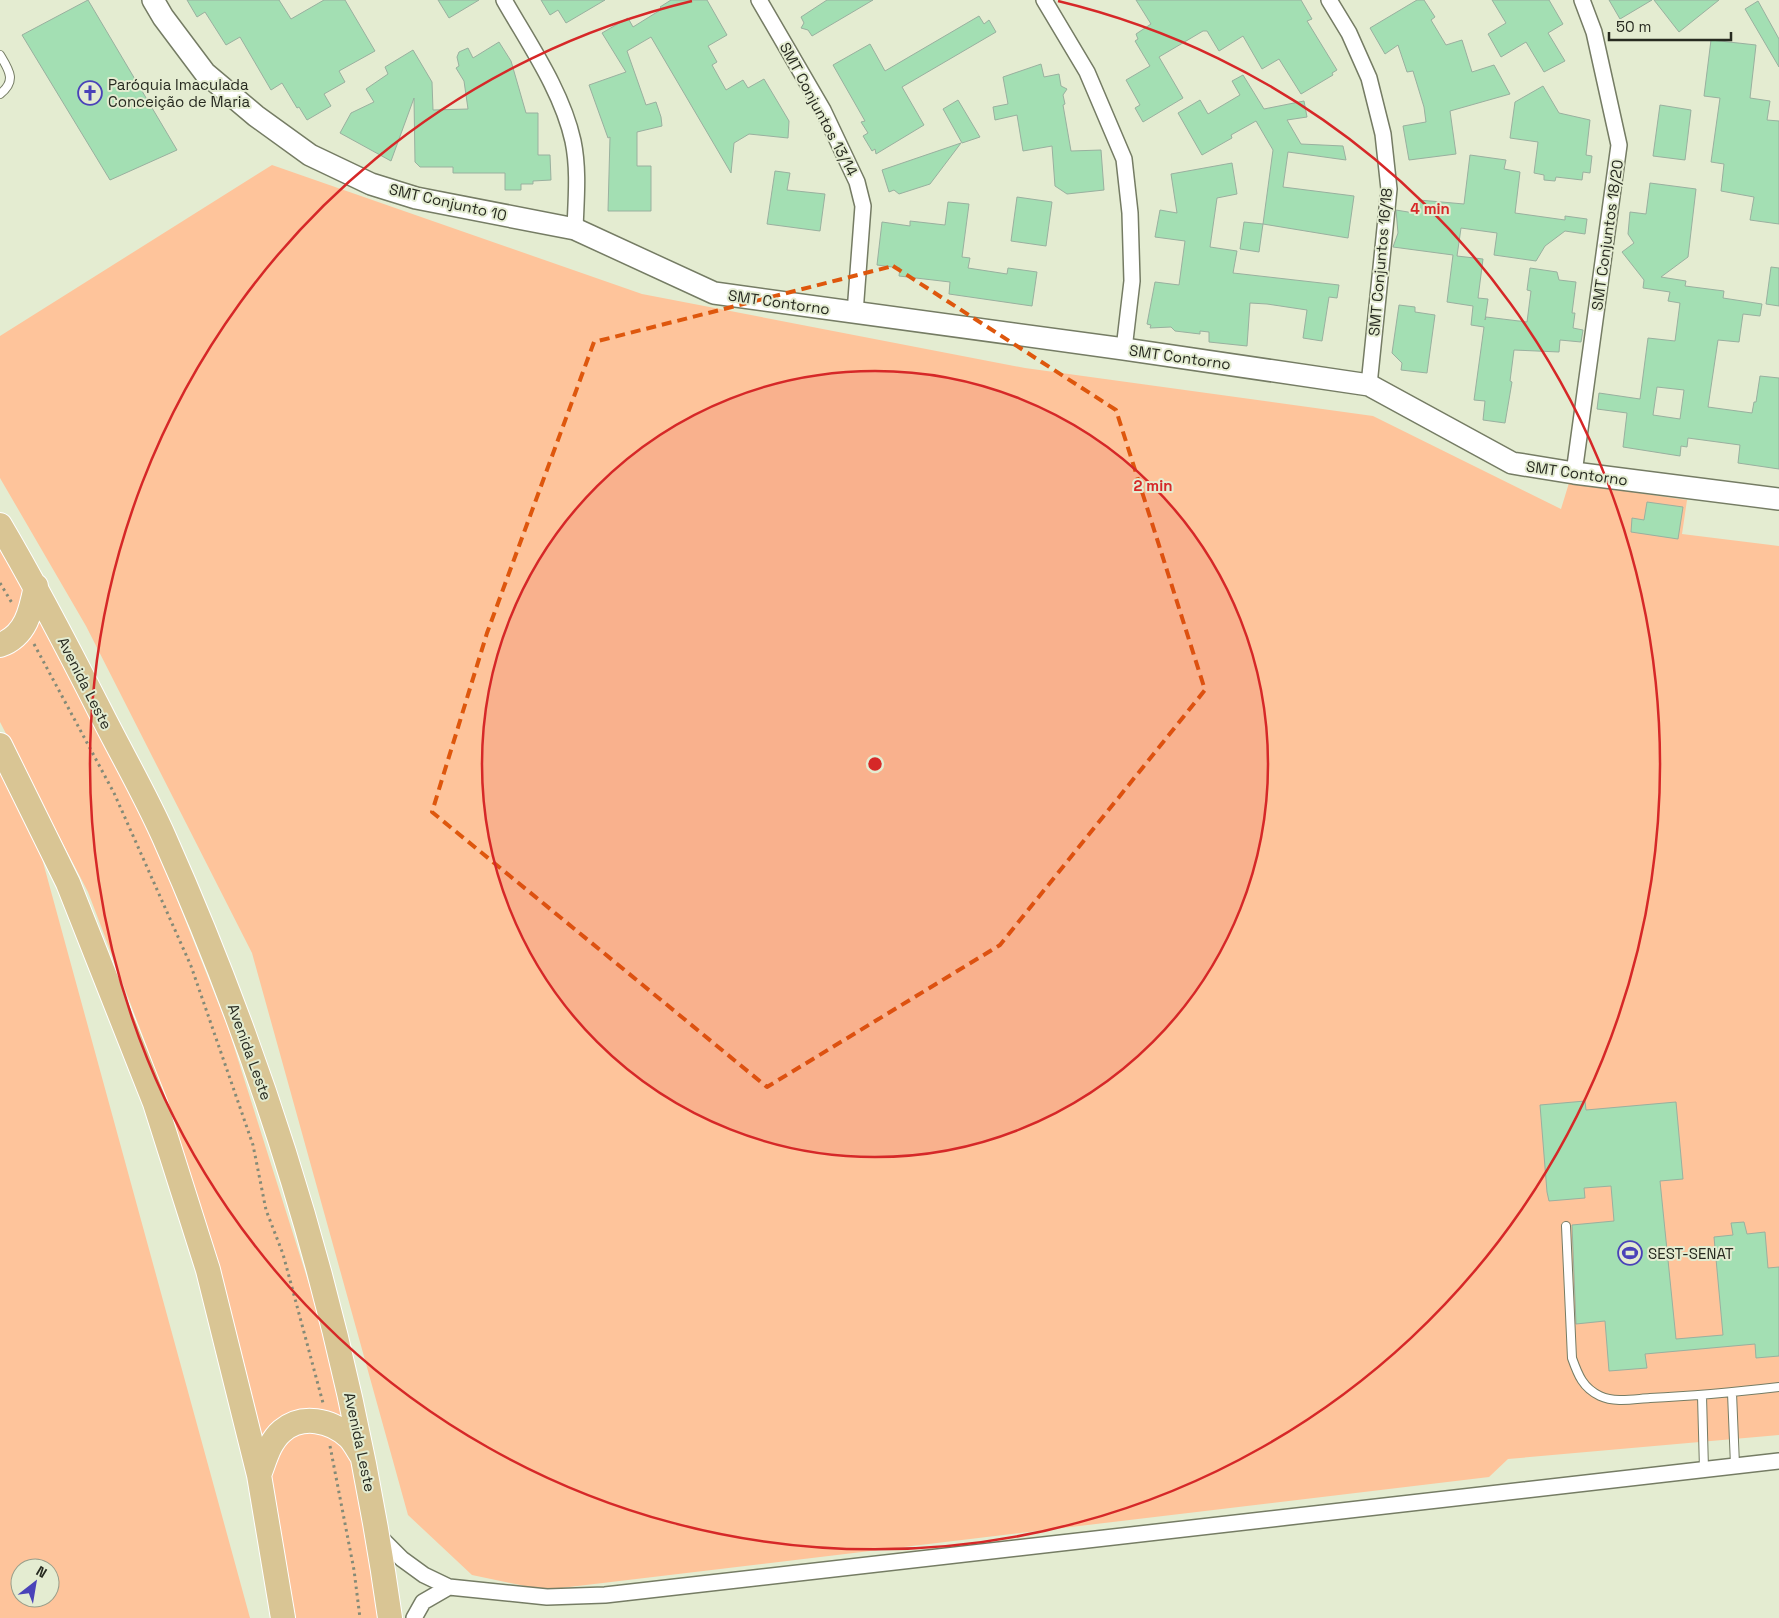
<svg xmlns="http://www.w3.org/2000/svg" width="1779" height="1618" font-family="'Space Grotesk',sans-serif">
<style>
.green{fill:#fec49b;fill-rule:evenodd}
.building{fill:#a3dfb3;stroke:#99b09f;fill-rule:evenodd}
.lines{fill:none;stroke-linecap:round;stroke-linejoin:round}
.lane-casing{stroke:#757c64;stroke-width:10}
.street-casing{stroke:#757c64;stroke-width:18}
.secondary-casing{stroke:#757c64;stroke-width:24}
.primary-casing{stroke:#fff;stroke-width:26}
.path{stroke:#848a77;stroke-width:3;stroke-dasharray:2.5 4;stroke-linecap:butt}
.lane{stroke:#fff;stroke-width:8}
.street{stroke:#fff;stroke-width:15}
.secondary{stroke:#fff;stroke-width:21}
.primary{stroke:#d9c594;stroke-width:24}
.marked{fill:none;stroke:#de570d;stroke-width:4;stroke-dasharray:10 6;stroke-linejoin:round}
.ring{fill:none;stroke:#d62828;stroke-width:2.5}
.labels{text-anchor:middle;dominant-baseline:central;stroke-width:4;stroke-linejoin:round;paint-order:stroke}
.poi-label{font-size:15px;fill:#272a20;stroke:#e4ecd1;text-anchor:start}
.street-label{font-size:15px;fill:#272a20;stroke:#e4ecd1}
.centre{fill:#d62828;stroke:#e4ecd1;stroke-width:2.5}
.ring-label{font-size:15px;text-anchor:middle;font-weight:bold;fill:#d62828;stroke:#e4ecd1;stroke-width:4;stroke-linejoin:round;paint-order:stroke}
</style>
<rect width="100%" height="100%" fill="#e4ecd1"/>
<path class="green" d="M 272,165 L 642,294 L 1025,368 L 1373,416 L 1561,509 L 1569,483 L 1687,500 L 1682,534 L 1779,546 L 1779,1435 L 1508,1459 L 1489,1477 L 544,1590 L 472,1575 L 408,1515 L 252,953 L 86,626 L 0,478 L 0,336 Z
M 0,535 L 35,589 L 0,645 Z
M 37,614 L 151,834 L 228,1028 L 363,1455 L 309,1418 L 266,1450 L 265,1514 L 208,1231 L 152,1060 L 88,892 L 0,722 L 0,647 Z
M 0,771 L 32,822 L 250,1618 L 0,1618 ZM 20,1568 L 50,1568 L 50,1598 L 20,1598 Z
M 310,1420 L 365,1460 L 391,1618 L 280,1618 L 268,1451 Z"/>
<path class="building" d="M 88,0 L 177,150 L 110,180 L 22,35 Z
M 187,0 L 279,0 L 291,19 L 324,0 L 345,0 L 375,51 L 339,71 L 345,82 L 324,94 L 331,106 L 307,120 L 299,107 L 297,108 L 282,83 L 271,90 L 240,37 L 226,45 L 205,12 L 197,17 Z
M 438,0 L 479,0 L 449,18 Z
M 541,0 L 605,0 L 566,23 L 558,10 L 550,15 Z
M 671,0 L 707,0 L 727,35 L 708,46 L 717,62 L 712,65 L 726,90 L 743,80 L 748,88 L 764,79 L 789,121 L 788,138 L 749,134 L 734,143 L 731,173 L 651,37 L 627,51 L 646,105 L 656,102 L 661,117 L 662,126 L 637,132 L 637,166 L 651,166 L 651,211 L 608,211 L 610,137 L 608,138 L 589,85 L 626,72 L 602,33 L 628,18 L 633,27 L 662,9 L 660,7 Z
M 827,0 L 873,0 L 812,36 L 808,30 L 801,28 L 804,23 L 801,17 Z
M 1136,0 L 1301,0 L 1312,19 L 1307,21 L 1337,70 L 1332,73 L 1333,75 L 1301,94 L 1279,59 L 1262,69 L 1243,36 L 1219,51 L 1207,31 L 1203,31 L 1159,57 L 1183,98 L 1143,122 L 1135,108 L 1140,105 L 1126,80 L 1150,66 L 1135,41 L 1138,39 L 1136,34 L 1151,24 Z
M 1417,0 L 1424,0 L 1435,17 L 1431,20 L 1446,45 L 1462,40 L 1472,72 L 1494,65 L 1510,94 L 1450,111 L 1456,154 L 1409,160 L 1403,126 L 1426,122 L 1424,107 L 1413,71 L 1407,72 L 1398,45 L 1385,54 L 1370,28 Z
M 1492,0 L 1549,0 L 1563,24 L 1548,33 L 1565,61 L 1544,72 L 1526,42 L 1501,57 L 1488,34 L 1506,23 Z
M 1609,0 L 1652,0 L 1620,19 Z
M 1654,0 L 1719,0 L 1679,32 Z
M 1758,1 L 1779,39 L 1779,67 L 1745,9 Z
M 979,16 L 984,24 L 989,20 L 996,32 L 902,87 L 924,125 L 876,154 L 875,149 L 872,151 L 863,136 L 868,133 L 861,122 L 865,121 L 833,65 L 870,44 L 885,71 Z
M 1711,40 L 1756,45 L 1750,98 L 1770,101 L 1767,120 L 1779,121 L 1779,224 L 1750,220 L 1754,197 L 1721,191 L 1724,164 L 1711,162 L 1720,98 L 1704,96 Z
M 499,42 L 511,61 L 526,113 L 538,113 L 538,155 L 550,155 L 551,180 L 533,181 L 533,184 L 521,184 L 521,190 L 505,190 L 505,173 L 453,173 L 453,167 L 420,167 L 415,162 L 414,98 L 391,161 L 340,133 L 351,113 L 374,102 L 366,89 L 388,74 L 385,67 L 413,50 L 432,82 L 433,110 L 468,109 L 464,81 L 456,68 L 459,66 L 457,57 L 459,52 L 468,48 L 473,58 Z
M 1041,64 L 1044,77 L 1059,74 L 1061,86 L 1067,89 L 1063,95 L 1065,104 L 1063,105 L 1071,151 L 1101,150 L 1104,190 L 1067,194 L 1055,186 L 1052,146 L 1023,151 L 1017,115 L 995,120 L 993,107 L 1008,104 L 1003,77 Z
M 1243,75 L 1264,109 L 1304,101 L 1307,117 L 1287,120 L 1301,144 L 1343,146 L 1346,160 L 1288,152 L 1283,187 L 1354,196 L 1348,238 L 1263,224 L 1273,150 L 1256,121 L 1231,135 L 1232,138 L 1202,155 L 1178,113 L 1200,100 L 1208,114 L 1240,95 L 1232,81 Z
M 1543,86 L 1559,113 L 1590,120 L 1586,155 L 1592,156 L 1590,173 L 1583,172 L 1582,180 L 1556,177 L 1555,181 L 1544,180 L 1544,175 L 1534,173 L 1538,142 L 1510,138 L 1515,102 Z
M 958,100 L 980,137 L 962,143 L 943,109 Z
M 1660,105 L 1691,110 L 1685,160 L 1653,156 Z
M 961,143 L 930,184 L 899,194 L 894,190 L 889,192 L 882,170 Z
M 1470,155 L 1506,160 L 1504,169 L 1520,172 L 1515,213 L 1565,220 L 1565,216 L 1587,219 L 1585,234 L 1565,231 L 1545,246 L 1536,261 L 1494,255 L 1497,233 L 1461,228 L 1457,256 L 1483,259 L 1478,298 L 1488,299 L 1485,320 L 1486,317 L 1527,322 L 1531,291 L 1527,290 L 1530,268 L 1557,272 L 1559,280 L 1576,282 L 1572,313 L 1575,313 L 1573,328 L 1583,330 L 1581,342 L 1560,340 L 1559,352 L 1514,350 L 1510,381 L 1512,382 L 1505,423 L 1483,420 L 1485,401 L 1474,400 L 1484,327 L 1471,325 L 1473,306 L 1447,302 L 1453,255 L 1393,247 L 1398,233 L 1396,210 L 1414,213 L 1415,207 L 1418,208 L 1419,200 L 1464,204 Z
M 1232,163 L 1237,194 L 1217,198 L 1210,247 L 1237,251 L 1233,273 L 1339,285 L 1337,298 L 1329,297 L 1322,341 L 1303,338 L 1307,310 L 1267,304 L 1250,303 L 1247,346 L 1209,342 L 1209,332 L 1200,331 L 1200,334 L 1175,331 L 1171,327 L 1150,328 L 1151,325 L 1147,324 L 1155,282 L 1179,285 L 1185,241 L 1155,237 L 1160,210 L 1177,213 L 1171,174 Z
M 775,171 L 790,173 L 787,190 L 825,194 L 820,231 L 767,224 Z
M 1650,183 L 1696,189 L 1688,257 L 1661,277 L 1686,281 L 1685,286 L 1724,291 L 1723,298 L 1762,304 L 1760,316 L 1743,314 L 1739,342 L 1718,340 L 1708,407 L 1752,413 L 1754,402 L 1756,402 L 1760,376 L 1779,378 L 1779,469 L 1738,463 L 1740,445 L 1688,438 L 1687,447 L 1681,446 L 1680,456 L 1623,447 L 1627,413 L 1597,409 L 1599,393 L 1640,399 L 1648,338 L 1675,341 L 1680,303 L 1668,301 L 1670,292 L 1643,288 L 1644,280 L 1622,252 L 1634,243 L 1628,234 L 1630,212 L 1646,214 ZM 1657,387 L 1684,390 L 1680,419 L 1653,415 Z
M 1017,197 L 1052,202 L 1046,246 L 1011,241 Z
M 948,202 L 969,204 L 962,257 L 970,258 L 968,268 L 1007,274 L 1008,268 L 1037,272 L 1032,306 L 949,294 L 950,282 L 899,276 L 900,268 L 877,265 L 882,222 L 910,226 L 910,221 L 945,225 Z
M 1244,222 L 1263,224 L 1259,252 L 1240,249 Z
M 1771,267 L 1779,268 L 1779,306 L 1766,304 Z
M 1399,305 L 1415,307 L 1415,312 L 1435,315 L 1427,373 L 1401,370 L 1402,363 L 1392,353 Z
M 1647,502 L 1683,507 L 1678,539 L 1631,532 L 1632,518 L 1644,520 Z
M 1585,1101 L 1586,1110 L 1676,1102 L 1683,1179 L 1660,1181 L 1676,1339 L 1723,1335 L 1714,1237 L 1733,1235 L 1731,1223 L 1744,1222 L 1747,1234 L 1765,1232 L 1768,1268 L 1779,1267 L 1779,1356 L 1756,1358 L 1755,1344 L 1645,1354 L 1647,1368 L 1609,1371 L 1605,1321 L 1576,1324 L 1572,1225 L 1614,1221 L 1611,1186 L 1584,1188 L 1585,1198 L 1549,1201 L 1547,1192 L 1540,1105 Z"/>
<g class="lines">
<g class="lane-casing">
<path id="lane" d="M 0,55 C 9,70 17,81 0,94
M 1566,1226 L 1572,1358 C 1578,1375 1583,1388 1600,1396 C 1615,1403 1634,1399 1650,1398 C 1693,1396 1736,1392 1779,1387
M 1732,1393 L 1735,1465
M 1702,1396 L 1704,1469"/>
</g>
<g class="street-casing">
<path id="street" d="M 504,0 C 529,44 562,91 573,141 C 579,170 576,200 575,229
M 759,0 L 823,110 L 857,182 L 863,206 L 855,313
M 1044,0 L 1087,72 L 1124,159 L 1130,213 L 1132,281 L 1124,349
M 1329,0 L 1349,33 L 1369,78 L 1383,134 L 1389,189 L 1369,385
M 1574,473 L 1619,145 L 1594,32 L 1582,0
M 379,1536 L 402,1559 L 424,1575 L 449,1587 L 547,1597 L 605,1595 L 1779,1461
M 414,1618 L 423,1602 L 449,1587"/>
</g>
<g class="secondary-casing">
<path id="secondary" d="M 153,0 L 163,17 L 205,73 L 256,116 L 310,155 L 371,184 L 416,198 L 575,229 L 714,293 L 1124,349 L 1369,385 L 1512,463 L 1574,473 L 1779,499"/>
</g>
<g class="primary-casing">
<path id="primary" d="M 0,525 C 36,586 68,648 100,711 C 121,753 145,794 164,837 C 275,1086 352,1348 390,1618
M 0,645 C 26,636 31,611 36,586
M 0,745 L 68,883 L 155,1103 L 208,1270 L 259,1475 L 283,1618
M 259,1475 C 265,1460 269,1442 282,1431 C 302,1414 331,1420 349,1437 C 354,1442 358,1450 362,1456"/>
</g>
<path class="path" d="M 0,583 L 12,603
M 34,644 L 114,793 L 191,966 L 253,1145 L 266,1210 L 283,1254 L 323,1403
M 330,1446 L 354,1570 L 360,1618"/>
<use href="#lane" class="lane"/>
<use href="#street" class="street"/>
<use href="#secondary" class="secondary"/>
<use href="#primary" class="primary"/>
</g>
<path class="marked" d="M 893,266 L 1116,410 L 1205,690 L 1000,945 L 767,1087 L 432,812 L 487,633 L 594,342 Z"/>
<circle cx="875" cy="764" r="393" fill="#d62828" fill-opacity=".12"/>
<g class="ring">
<circle cx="875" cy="764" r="393"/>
<path d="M1058 1A785 785 0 1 1 692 1"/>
</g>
<defs>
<g id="church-ring" transform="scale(1.25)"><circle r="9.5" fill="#e4ecd1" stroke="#4a42b9" stroke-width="1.5"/><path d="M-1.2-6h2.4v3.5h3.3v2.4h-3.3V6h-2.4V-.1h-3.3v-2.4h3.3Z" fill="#4a42b9"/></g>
<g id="stadium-ring" transform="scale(1.25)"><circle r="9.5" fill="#e4ecd1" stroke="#4a42b9" stroke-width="1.5"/><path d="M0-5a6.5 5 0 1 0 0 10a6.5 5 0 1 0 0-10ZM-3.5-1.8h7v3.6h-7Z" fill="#4a42b9"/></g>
</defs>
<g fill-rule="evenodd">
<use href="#church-ring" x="90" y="93"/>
<use href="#stadium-ring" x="1630" y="1253"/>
</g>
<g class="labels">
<g class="poi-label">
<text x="108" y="84">Paróquia Imaculada<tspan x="108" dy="17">Conceição de Maria</tspan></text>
<text x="1648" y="1253">SEST-SENAT</text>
</g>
<g class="street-label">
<text transform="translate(819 109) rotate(62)">SMT Conjuntos 13/14</text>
<text transform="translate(448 202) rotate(13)">SMT Conjunto 10</text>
<text transform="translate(1607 235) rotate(-82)">SMT Conjuntos 18/20</text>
<text transform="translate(1380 262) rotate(-85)">SMT Conjuntos 16/18</text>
<text transform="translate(779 302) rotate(8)">SMT Contorno</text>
<text transform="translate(1180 357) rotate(8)">SMT Contorno</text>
<text transform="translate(1577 473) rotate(8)">SMT Contorno</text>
<text transform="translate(85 683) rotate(63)">Avenida Leste</text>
<text transform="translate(250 1052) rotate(70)">Avenida Leste</text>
<text transform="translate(360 1442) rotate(78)">Avenida Leste</text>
</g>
</g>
<circle cx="875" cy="764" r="8" class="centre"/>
<g class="ring-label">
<text x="1430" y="214">4 min</text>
<text x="1153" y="491">2 min</text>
</g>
<g transform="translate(35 1583) rotate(31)"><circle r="24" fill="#e4ecd1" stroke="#989e8a"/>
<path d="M0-4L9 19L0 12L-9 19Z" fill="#4a42b9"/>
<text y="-8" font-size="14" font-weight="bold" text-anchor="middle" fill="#272a20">N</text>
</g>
<path d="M1609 32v8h122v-8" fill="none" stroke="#272a20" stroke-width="2.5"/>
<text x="1616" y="32" font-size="15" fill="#272a20" stroke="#e4ecd1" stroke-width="4" paint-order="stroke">50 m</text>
</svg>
